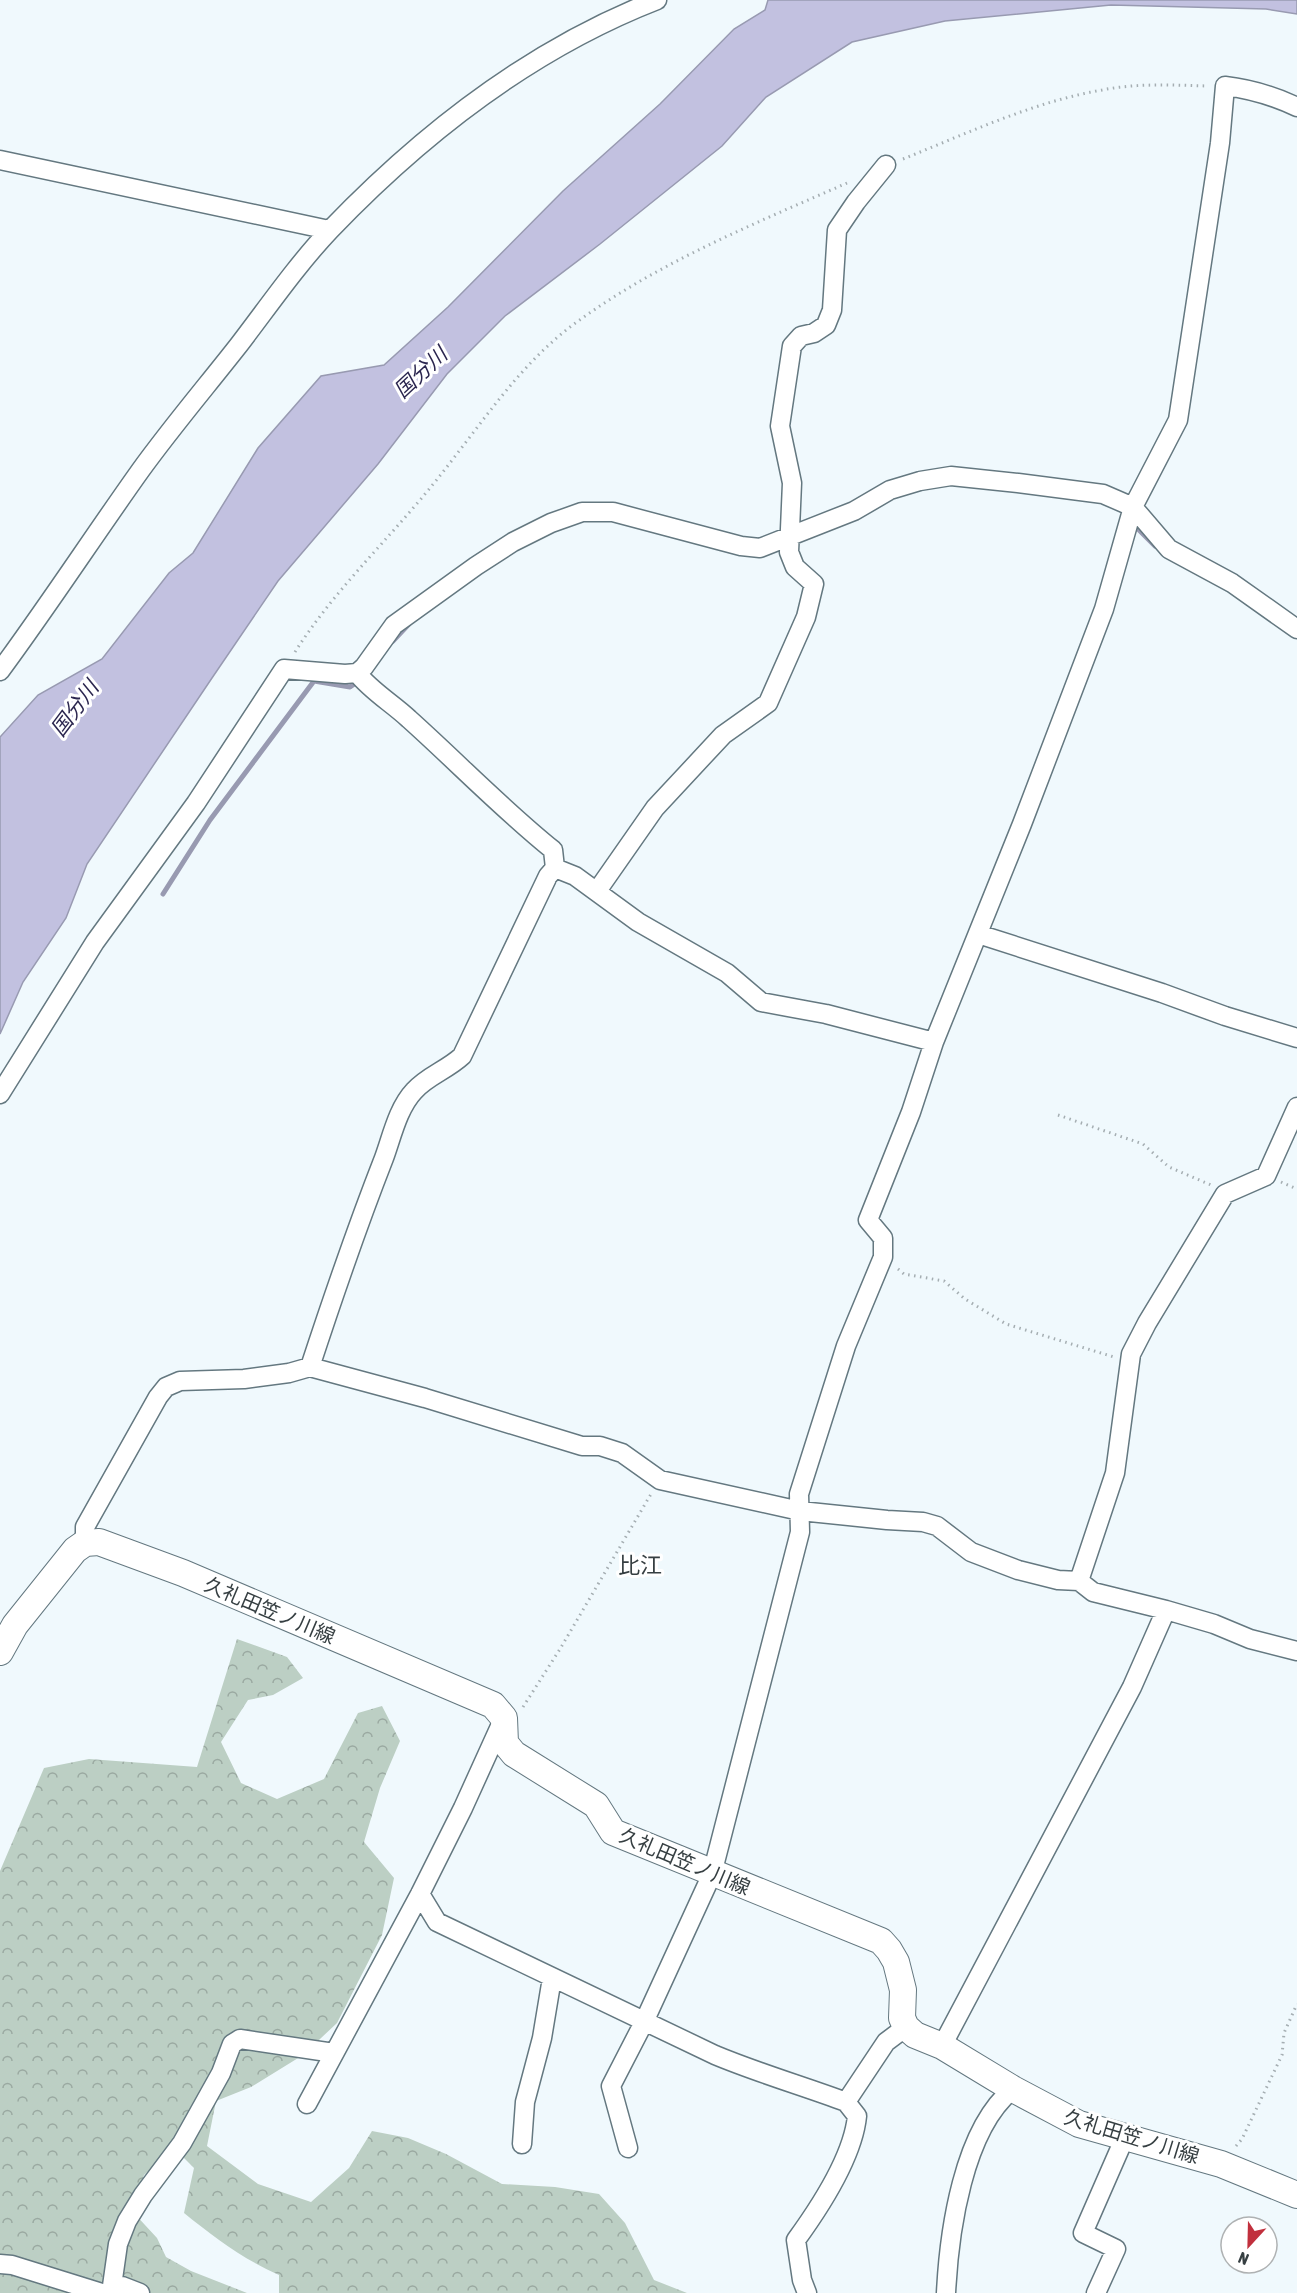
<svg xmlns="http://www.w3.org/2000/svg" width="1297" height="2293" font-family="'Asap Condensed','Noto Sans JP',sans-serif">
<style>
.forest{fill:url(#forest-crowns)}
.water{fill:#c2c1e0;stroke:#989ab1;stroke-width:1.5}
.lines{fill:none;stroke-linecap:round;stroke-linejoin:round}
.stream{stroke:#989ab1;stroke-width:5}
.minor-casing{stroke:#647880;stroke-width:21}
.secondary-casing{stroke:#647880;stroke-width:28}
.path{stroke:#a5aeb2;stroke-width:3;stroke-dasharray:1.5 4.5;stroke-linecap:butt}
.minor{stroke:#fff;stroke-width:18}
.secondary{stroke:#fff;stroke-width:26}
.labels{text-anchor:middle;dominant-baseline:central;stroke-width:6;stroke-linejoin:round;paint-order:stroke}
.street-label{font-size:20px;fill:#363f42;stroke:#fff}
.water-label{font-size:21px;font-style:italic;fill:#2b264f;stroke:#fff}
.quarter-label{font-size:22px;fill:#363f42;stroke:#fff}
</style>
<defs>
<pattern id="forest-crowns" width="20" height="18" patternUnits="userSpaceOnUse" patternTransform="scale(1.5)"><rect width="20" height="18" fill="#bccfc4"/><path d="M2 6a3 3 0 1 1 6 0M12 15a3 3 0 1 1 6 0" fill="none" stroke="#9aa9a1"/></pattern>
</defs>
<rect width="100%" height="100%" fill="#f0f9fd"/>
<path class="forest" d="M 237,1639 L 287,1657 L 303,1678 L 273,1695 L 248,1700 L 221,1742 L 241,1783 L 277,1799 L 324,1779 L 358,1713 L 382,1706 L 400,1741 L 380,1788 L 364,1842 L 394,1878 L 382,1935 L 337,2023 L 303,2055 L 251,2087 L 216,2101 L 207,2146 L 258,2184 L 311,2202 L 349,2168 L 372,2131 L 408,2138 L 446,2154 L 502,2184 L 555,2187 L 599,2194 L 625,2223 L 654,2280 L 687,2293 L 279,2293 L 279,2275 C 243,2259 215,2238 184,2213 L 194,2168 L 174,2148 L 144,2175 L 133,2212 L 157,2238 L 166,2257 L 191,2271 L 247,2293 L 0,2293 L 0,1871 L 44,1768 L 89,1759 L 197,1767 Z"/>
<path class="water" d="M 768,0 L 1297,0 L 1297,14 L 1266,9 L 1111,5 L 945,21 L 852,42 L 766,97 L 722,146 L 600,244 L 505,316 L 447,374 L 378,464 L 278,581 L 212,678 L 87,864 L 66,918 L 23,982 L 0,1034 L 0,737 L 38,695 L 102,659 L 169,573 L 193,553 L 258,448 L 321,376 L 384,365 L 448,307 L 563,191 L 660,104 L 734,29 L 765,10 Z"/>
<g class="lines">
<path class="stream" d="M 1132,523 L 1155,546
M 393,641 L 409,624
M 163,894 L 210,820 L 314,681 L 350,687 L 360,680"/>
<g class="minor-casing">
<path id="minor" d="M 0,160 L 329,230
M 0,671 C 48,606 93,537 140,471 C 171,428 205,388 238,346 C 268,307 296,266 330,230 C 423,133 531,49 657,0
M 555,868 L 575,876 L 638,922 L 727,973 L 761,1002 L 826,1014 L 934,1042
M 597,891 L 655,808 L 723,735 L 768,703 L 806,617 L 814,584 L 795,567 L 789,552 L 792,483 L 780,426 L 792,346 L 801,336 L 814,333 L 826,325 L 832,310 L 837,230 L 856,202 L 886,165
M 978,934 L 1162,993 L 1225,1016 L 1297,1038
M 0,1094 L 95,942 L 196,803 L 284,669 L 345,674 L 357,673 L 364,667 L 394,625 L 476,566 L 513,542 L 551,523 L 582,512 L 613,512 L 741,546 L 760,548 L 854,511 L 890,490 L 920,481 L 951,476 L 1018,483 L 1103,494 L 1133,507 L 1169,549 L 1232,583 L 1297,629
M 310,1367 C 333,1297 357,1227 384,1158 C 392,1136 398,1108 414,1091 C 427,1076 447,1070 462,1056 L 548,876 L 555,868 L 553,850 C 502,809 457,762 409,719 C 392,703 371,691 357,673
M 85,1543 L 85,1527 L 158,1397 L 166,1387 L 180,1381 L 244,1379 L 289,1373 L 310,1367 L 425,1398 L 582,1446 L 600,1446 L 622,1453 L 660,1480 L 800,1511 L 887,1520 L 923,1522 L 937,1526 L 971,1552 L 1018,1570 L 1058,1580 L 1079,1581 L 1093,1592 L 1166,1610 L 1214,1624 L 1250,1639 L 1297,1651
M 1079,1581 L 1115,1473 L 1131,1354 L 1147,1323 L 1225,1194 L 1266,1176 L 1297,1107
M 420,1894 L 437,1922 L 715,2055 C 758,2073 803,2086 846,2102 L 886,2042 L 906,2027
M 942,2046 L 1132,1687 L 1166,1610
M 307,2104 L 420,1894 L 463,1808 L 502,1722
M 522,2144 L 525,2102 L 542,2038 L 552,1978
M 628,2148 L 611,2086 L 644,2022 L 712,1874 L 800,1532 L 799,1494 L 846,1346 L 883,1257 L 883,1238 L 868,1220 L 911,1112 L 934,1042 L 1022,824 L 1104,609 L 1133,507 L 1178,420 L 1220,143 L 1225,86 C 1250,89 1274,96 1297,107
M 0,2264 L 12,2265 L 102,2293
M 112,2288 L 122,2286 L 140,2293
M 111,2293 L 118,2244 L 127,2221 L 143,2195 L 182,2143 L 221,2073 L 232,2044 L 240,2039 L 334,2053
M 807,2293 L 802,2280 L 796,2240 C 820,2207 853,2156 857,2116 L 846,2102
M 946,2293 C 949,2232 963,2129 1013,2089
M 1096,2293 L 1116,2249 L 1083,2233 L 1125,2137"/>
</g>
<g class="secondary-casing">
<path id="secondary" d="M 0,1652 L 15,1625 L 75,1550 L 85,1543 L 99,1542 L 183,1573 L 493,1705 L 504,1718 L 505,1743 L 514,1754 L 596,1805 L 613,1832 L 881,1941 L 889,1950 L 896,1962 L 903,1990 L 902,2018 L 906,2027 L 915,2035 L 942,2046 L 1013,2089 L 1079,2124 L 1221,2164 L 1297,2195"/>
</g>
<path class="path" d="M 903,159 C 968,133 1033,102 1102,90 C 1137,83 1173,85 1208,86
M 295,652 C 333,592 385,543 430,488 C 478,430 519,362 581,319 C 662,261 756,223 847,183
M 1058,1115 L 1143,1144 L 1169,1167 L 1211,1185
M 1281,1182 L 1297,1189
M 898,1269 L 904,1274 L 944,1281 L 965,1299 L 1006,1324 L 1114,1357
M 523,1707 L 560,1649 L 651,1494
M 1236,2146 L 1242,2139 L 1282,2055 L 1284,2033 L 1297,2004"/>
<use href="#minor" class="minor"/>
<use href="#secondary" class="secondary"/>
</g>
<g class="labels">
<g class="street-label">
<text transform="translate(270 1610) rotate(23)">久礼田笠ノ川線</text>
<text transform="translate(685 1861) rotate(23)">久礼田笠ノ川線</text>
<text transform="translate(1132 2136) rotate(17)">久礼田笠ノ川線</text>
</g>
<g class="water-label">
<text transform="translate(420 372) rotate(-43)">国分川</text>
<text transform="translate(74 708) rotate(-53)">国分川</text>
</g>
<g class="quarter-label">
<text x="640" y="1565">比江</text>
</g>
</g>
<g transform="translate(1249 2245) rotate(202)"><circle r="28" fill="#ffffff" stroke="#afb2b3" stroke-width="1.5"/>
<path d="M0-4.5L10 22L0 15L-10 22Z" fill="#c1303d"/>
<text y="-9" font-size="16" font-weight="bold" text-anchor="middle" fill="#363f42">N</text>
</g>
</svg>
